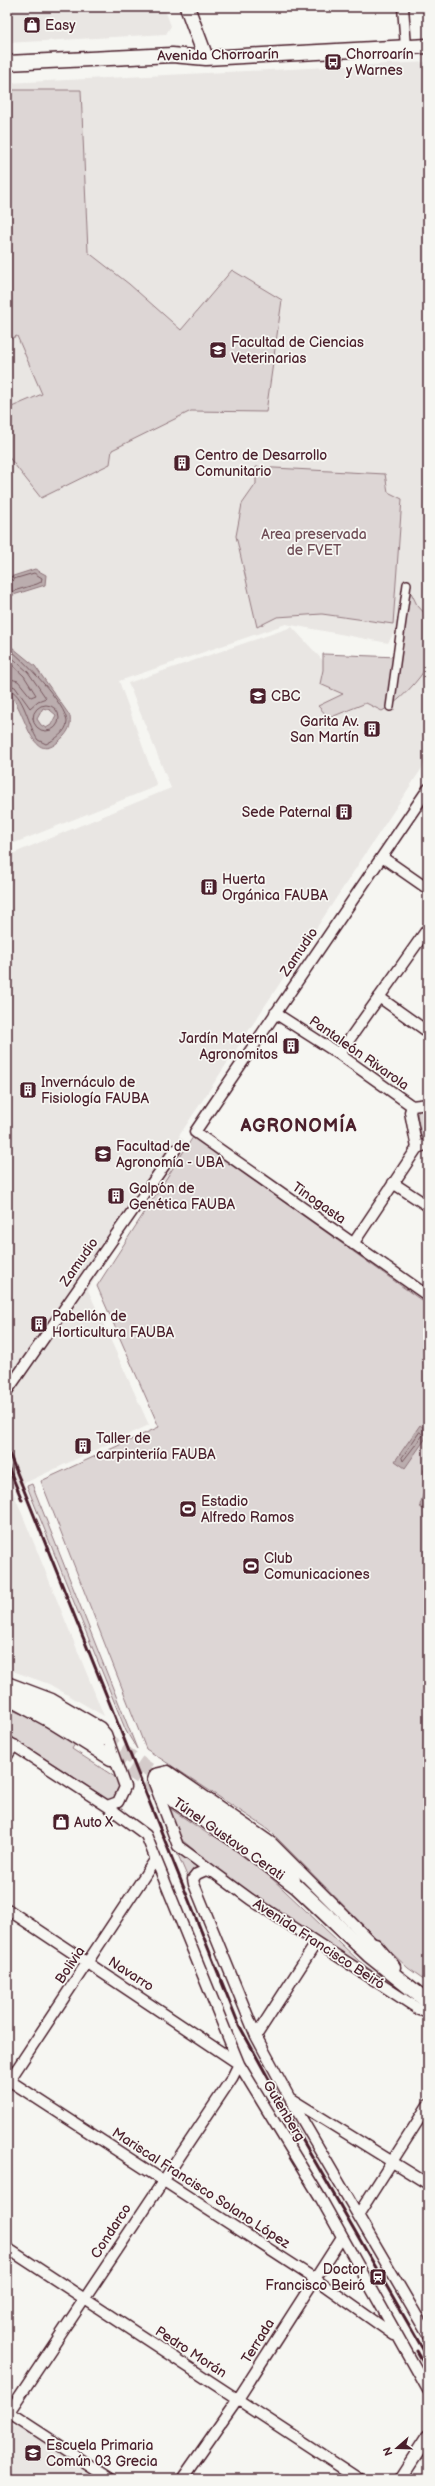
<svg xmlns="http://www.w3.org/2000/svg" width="435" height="2486" font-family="'Balsamiq Sans',sans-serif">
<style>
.built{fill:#e9e6e3}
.green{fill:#ddd6d5;stroke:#947a80}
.water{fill:#bbadae;stroke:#8e747a;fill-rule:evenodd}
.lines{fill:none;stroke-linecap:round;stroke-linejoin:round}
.shore{stroke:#77585f;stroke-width:1}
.secondary-tunnel{stroke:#d4cbca;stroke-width:14;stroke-dasharray:14 7;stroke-linecap:butt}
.pedestrian-casing{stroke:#4a1f2b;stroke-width:10}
.minor-casing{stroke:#4a1f2b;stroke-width:13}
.tertiary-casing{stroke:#4a1f2b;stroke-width:15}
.secondary-casing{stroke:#4a1f2b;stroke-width:17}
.pedestrian{stroke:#f6f6f2;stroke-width:7}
.minor{stroke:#f6f6f2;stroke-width:10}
.tertiary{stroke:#f6f6f2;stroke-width:12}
.secondary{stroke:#f6f6f2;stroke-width:14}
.rail{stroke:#4a1f2b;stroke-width:3}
.labels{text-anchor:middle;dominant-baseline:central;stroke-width:3.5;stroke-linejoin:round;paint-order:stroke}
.poi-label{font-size:14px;fill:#4a1f2b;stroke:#f6f6f2;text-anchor:start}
.street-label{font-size:14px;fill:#4a1f2b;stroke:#f6f6f2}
.park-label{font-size:14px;fill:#6f4d56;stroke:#f6f6f2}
.district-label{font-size:18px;font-weight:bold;letter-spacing:1px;fill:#4a1f2b;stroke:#f6f6f2}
</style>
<rect width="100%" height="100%" fill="#f6f6f2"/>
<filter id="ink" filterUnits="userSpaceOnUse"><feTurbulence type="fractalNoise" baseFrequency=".025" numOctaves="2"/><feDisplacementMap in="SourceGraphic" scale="8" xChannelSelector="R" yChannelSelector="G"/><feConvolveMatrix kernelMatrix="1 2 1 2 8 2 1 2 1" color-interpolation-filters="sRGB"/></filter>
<g filter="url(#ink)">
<path class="built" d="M 7,7 L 164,7 L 171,26 L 166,34 L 7,43 Z
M 428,62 L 428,624 L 403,618 L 388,643 L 286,624 L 119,681 L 157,786 L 7,846 L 7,83 Z
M 292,627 L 360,701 L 428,635 L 428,759 L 179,1136 L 218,1172 L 192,1206 L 155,1178 L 88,1290 L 149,1425 L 12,1489 L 104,1716 L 49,1684 L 7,1669 L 7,856 L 171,788 L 128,683 Z
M 18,2425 L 99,2479 L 7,2479 L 7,2427 Z"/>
<path class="green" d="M 7,90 L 81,90 L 88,252 L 129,284 L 181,330 L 232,270 L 282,300 L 266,412 L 191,411 L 112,450 L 110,464 L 41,498 L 7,455 L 7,409 L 42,394 L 17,336 L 7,340 Z
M 256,467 L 385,474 L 388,492 L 402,499 L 393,624 L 322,614 L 277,617 L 257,627 L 236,536 L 242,504 L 256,484 Z
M 407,584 L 417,605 L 428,617 C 428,627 431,657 428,664 C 420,680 398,703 382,711 L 366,703 L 329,718 L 318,706 L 343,694 L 320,684 L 323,670 L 323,654 L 398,657 Z
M 420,1110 L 428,1110 L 428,1136 L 424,1138 L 421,1136 L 417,1114 Z
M 193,1137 L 428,1305 L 428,1982 L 408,1968 L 379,1941 L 268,1829 L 146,1749 L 41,1481 L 159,1427 L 97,1286 Z
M 32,1484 L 137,1749 L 126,1731 L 27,1486 Z
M 7,1708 L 50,1726 L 76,1742 L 72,1749 L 118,1779 L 120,1787 L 117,1797 L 108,1801 L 100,1798 L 101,1795 L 41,1756 L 39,1758 L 7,1737 Z
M 168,1807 L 211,1836 L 214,1832 L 265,1872 L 359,1961 L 380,1977 L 379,1980 L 250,1895 L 213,1866 L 182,1840 Z
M 175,1848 L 198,1866 L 190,1873 L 188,1878 Z"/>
<path class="water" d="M 35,569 L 46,575 L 45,585 L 7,597 L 7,578 Z
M 7,643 L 35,666 L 70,716 C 71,724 70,729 64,736 C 30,775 27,706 7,692 ZM 43,708 L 50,710 L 56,715 L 51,725 L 46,728 L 41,725 L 37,719 Z
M 420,1425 L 428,1431 L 428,1435 L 405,1468 L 395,1461 Z
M 428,1464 L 428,1510 L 421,1508 L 420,1505 L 425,1489 L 424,1470 Z"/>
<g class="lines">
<path class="shore" d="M 7,581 L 34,573 L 42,578 L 41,582 L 37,584 L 7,593
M 7,647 C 21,657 67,705 67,722 C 67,732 54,740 46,744 L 38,740 C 29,729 24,691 7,689
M 7,653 L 28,672 L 46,698 L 38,701 L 30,708 L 15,687 L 7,684
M 7,660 L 24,676 L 36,695 L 31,697 L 18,681 L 7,678
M33 718a13 13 0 1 1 26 0a13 13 0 1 1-26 0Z
M 420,1432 L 423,1435 L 403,1461 L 402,1458 Z"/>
<path class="secondary-tunnel" d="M 104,1738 L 158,1776
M 111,1758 L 160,1791"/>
<g class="pedestrian-casing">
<path id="pedestrian" d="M 390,707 L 407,584"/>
</g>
<g class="minor-casing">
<path id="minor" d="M 403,7 L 406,47
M 428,789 L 195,1132 L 428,1296
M 382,857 L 428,889
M 379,997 L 428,1032
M 275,1013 L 339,1054 L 412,1106
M 339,1054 L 428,928
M 412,1106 L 410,1112 L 417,1148
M 412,1106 L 428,1104
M 393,1183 L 428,1206
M 353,1244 L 417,1148 L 428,1144
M 7,1391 L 175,1150
M 7,1682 L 52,1699 L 100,1727 L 106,1734 L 125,1787 L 118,1802 L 107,1806
M 7,1741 L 107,1806 L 146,1835 L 239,2064 L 320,2197 L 428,2390
M 7,1756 L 14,1745
M 211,1872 L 206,1870 L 197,1874 L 193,1879 L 194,1884 L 256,2036 L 289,2097 L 428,2335
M 7,1909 L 239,2064 L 232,2078 L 7,2415
M 375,1946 L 272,1843 L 168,1771 L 155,1774 L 153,1780 L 178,1846 L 250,1899 L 420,2010 L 428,2013
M 256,2036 L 316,1943
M 7,2079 L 315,2279 L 394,2335
M 7,2084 L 155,1860
M 291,2099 L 428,2184
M 358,2215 L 428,2105
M 7,2248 L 359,2479
M 7,2411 L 111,2479
M 182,2479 L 238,2399 L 342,2237"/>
</g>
<g class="tertiary-casing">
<path id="tertiary" d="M 400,2479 L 428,2436"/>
</g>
<g class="secondary-casing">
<path id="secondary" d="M 187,7 L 206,58
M 7,63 L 172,55 L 206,58 L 428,46
M 7,1690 L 49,1707 L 104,1738
M 7,1697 L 50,1720 L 111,1758
M 158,1776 C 205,1806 262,1834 293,1880
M 160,1791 L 238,1842 L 297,1887 L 369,1955 L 428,2002
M 375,1946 L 393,1967"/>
</g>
<use href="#pedestrian" class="pedestrian"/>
<use href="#minor" class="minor"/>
<use href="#tertiary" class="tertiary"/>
<use href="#secondary" class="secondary"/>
<path class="rail" d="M 7,1448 L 239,2025 L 298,2132 L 428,2358
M 7,1464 L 22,1500
M 417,2351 L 428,2370"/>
</g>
</g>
<defs>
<g id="shop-square" transform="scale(0.9)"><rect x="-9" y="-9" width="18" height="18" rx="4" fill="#4a1f2b" stroke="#f6f6f2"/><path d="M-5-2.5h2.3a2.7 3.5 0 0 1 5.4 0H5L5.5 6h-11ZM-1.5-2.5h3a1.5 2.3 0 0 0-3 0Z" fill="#fff"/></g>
<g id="bus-square" transform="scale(0.9)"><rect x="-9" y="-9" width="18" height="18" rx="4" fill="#4a1f2b" stroke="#f6f6f2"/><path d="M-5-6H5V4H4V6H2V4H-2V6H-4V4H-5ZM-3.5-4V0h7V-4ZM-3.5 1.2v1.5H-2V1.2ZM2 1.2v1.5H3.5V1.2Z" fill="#fff"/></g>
<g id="university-square" transform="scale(0.9)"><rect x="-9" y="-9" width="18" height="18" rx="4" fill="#4a1f2b" stroke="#f6f6f2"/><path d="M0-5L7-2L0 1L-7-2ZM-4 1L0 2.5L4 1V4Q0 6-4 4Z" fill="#fff"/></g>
<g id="building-square" transform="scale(0.9)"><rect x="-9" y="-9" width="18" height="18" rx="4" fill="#4a1f2b" stroke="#f6f6f2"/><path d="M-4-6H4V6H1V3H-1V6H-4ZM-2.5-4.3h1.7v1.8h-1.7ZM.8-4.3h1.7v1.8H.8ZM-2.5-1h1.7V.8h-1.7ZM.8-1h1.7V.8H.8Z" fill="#fff"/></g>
<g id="stadium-square" transform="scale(0.9)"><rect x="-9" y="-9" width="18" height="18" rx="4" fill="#4a1f2b" stroke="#f6f6f2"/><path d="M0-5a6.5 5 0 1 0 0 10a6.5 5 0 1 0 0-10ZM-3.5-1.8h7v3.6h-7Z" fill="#fff"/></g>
<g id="station-square" transform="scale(0.9)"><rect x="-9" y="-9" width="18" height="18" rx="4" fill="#4a1f2b" stroke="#f6f6f2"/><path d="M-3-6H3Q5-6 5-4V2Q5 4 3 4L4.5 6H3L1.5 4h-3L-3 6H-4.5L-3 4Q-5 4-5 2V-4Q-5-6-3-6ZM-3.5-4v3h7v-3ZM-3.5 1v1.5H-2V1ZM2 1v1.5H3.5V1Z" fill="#fff"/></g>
<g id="school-square" transform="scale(0.9)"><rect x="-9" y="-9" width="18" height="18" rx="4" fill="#4a1f2b" stroke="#f6f6f2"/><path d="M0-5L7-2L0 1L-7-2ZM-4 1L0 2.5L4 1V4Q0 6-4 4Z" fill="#fff"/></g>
</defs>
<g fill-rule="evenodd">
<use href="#shop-square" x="32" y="25"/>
<use href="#bus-square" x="333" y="62"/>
<use href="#university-square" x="218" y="350"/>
<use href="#building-square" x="182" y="463"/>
<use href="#university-square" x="258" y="696"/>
<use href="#building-square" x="372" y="729"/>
<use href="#building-square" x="344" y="812"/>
<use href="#building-square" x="209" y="887"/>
<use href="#building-square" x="291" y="1046"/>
<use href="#building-square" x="28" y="1090"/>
<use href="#university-square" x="103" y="1154"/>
<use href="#building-square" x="116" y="1196"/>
<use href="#building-square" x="39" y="1324"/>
<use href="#building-square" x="83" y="1446"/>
<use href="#stadium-square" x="188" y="1509"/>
<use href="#stadium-square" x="251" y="1566"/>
<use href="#shop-square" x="61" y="1822"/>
<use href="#station-square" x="378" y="2277"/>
<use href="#school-square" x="33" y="2453"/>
</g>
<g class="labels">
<g class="poi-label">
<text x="45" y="25">Easy</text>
<text x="346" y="54">Chorroarín<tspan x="346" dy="16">y Warnes</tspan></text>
<text x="231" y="342">Facultad de Ciencias<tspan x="231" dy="16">Veterinarias</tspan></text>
<text x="195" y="455">Centro de Desarrollo<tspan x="195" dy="16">Comunitario</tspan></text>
<text x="271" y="696">CBC</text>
<text x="359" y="721" text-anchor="end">Garita Av.<tspan x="359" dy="16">San Martín</tspan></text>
<text x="331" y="812" text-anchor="end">Sede Paternal</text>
<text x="222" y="879">Huerta<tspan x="222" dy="16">Orgánica FAUBA</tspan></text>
<text x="278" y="1038" text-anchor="end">Jardín Maternal<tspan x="278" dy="16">Agronomitos</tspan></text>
<text x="41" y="1082">Invernáculo de<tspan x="41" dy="16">Fisiología FAUBA</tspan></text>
<text x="116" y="1146">Facultad de<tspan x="116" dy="16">Agronomía - UBA</tspan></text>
<text x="129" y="1188">Galpón de<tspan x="129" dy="16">Genética FAUBA</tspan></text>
<text x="52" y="1316">Pabellón de<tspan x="52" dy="16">Horticultura FAUBA</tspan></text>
<text x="96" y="1438">Taller de<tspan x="96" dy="16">carpinteriía FAUBA</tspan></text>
<text x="201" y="1501">Estadio<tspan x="201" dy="16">Alfredo Ramos</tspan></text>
<text x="264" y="1558">Club<tspan x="264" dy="16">Comunicaciones</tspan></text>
<text x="74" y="1822">Auto X</text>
<text x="365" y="2269" text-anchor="end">Doctor<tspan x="365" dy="16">Francisco Beiró</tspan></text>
<text x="46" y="2445">Escuela Primaria<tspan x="46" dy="16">Común 03 Grecia</tspan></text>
</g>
<g class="street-label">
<text transform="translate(218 55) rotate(-1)">Avenida Chorroarín</text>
<text transform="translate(299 952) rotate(-56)">Zamudio</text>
<text transform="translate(359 1053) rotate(35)">Pantaleón Rivarola</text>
<text transform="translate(319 1203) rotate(35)">Tinogasta</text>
<text transform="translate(79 1262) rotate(-55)">Zamudio</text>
<text transform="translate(229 1839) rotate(35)">Túnel Gustavo Cerati</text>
<text transform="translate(319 1944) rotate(33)">Avenida Francisco Beiró</text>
<text transform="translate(70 1965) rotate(-56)">Bolivia</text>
<text transform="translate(131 1974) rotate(33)">Navarro</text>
<text transform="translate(284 2111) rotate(59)">Gutenberg</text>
<text transform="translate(201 2188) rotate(33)">Mariscal Francisco Solano López</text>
<text transform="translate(111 2231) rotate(-57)">Condarco</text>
<text transform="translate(258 2341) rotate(-58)">Terrada</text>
<text transform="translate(191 2352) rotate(33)">Pedro Morán</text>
</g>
<g class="park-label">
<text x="314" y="534">Area preservada<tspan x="314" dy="16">de FVET</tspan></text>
</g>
<g class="district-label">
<text x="299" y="1126">AGRONOMÍA</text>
</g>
</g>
<rect width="435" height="2486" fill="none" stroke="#f6f6f2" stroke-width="24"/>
<rect x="12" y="12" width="411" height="2462" fill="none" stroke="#4a1f2b" stroke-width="1.5" filter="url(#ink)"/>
<g transform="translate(397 2448) rotate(250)" stroke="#f6f6f2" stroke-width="3" paint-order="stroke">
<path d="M0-3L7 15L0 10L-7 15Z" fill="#4a1f2b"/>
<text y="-6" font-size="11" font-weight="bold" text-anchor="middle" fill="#4a1f2b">N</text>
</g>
</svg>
